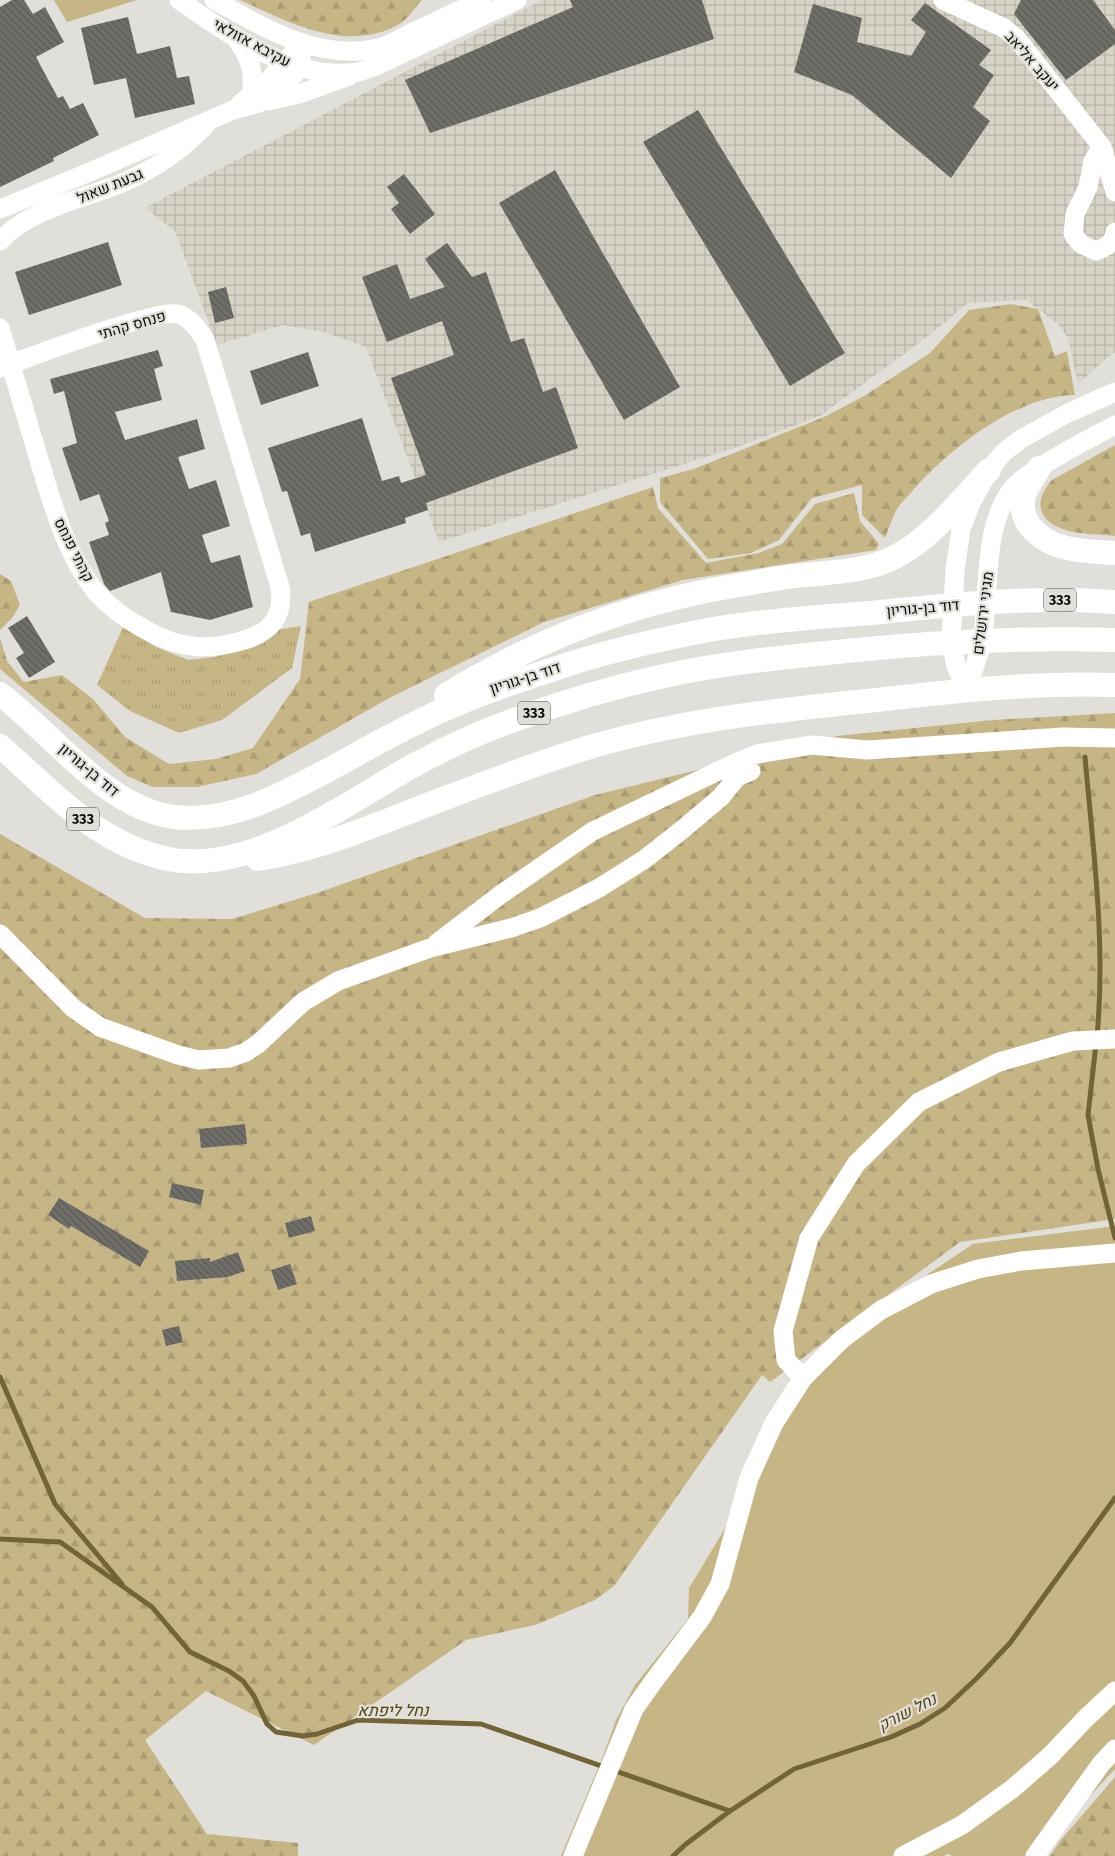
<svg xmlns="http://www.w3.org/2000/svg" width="1115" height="1856" font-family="'Fira Sans',Heebo,sans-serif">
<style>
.industrial{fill:url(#industrial-grid)}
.grass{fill:#c7b685}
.forest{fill:url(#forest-firs)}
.park{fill:url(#park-tufts)}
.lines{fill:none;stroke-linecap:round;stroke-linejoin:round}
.stream{stroke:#726436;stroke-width:5}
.building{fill:url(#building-back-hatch)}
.minor{stroke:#fff;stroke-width:19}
.major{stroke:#fff;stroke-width:24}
.labels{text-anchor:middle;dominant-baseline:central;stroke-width:4.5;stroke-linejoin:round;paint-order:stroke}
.shield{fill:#e1dfd9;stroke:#4d4b48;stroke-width:1}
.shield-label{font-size:14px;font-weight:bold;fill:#0d0c0a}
.street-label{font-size:15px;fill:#0d0c0a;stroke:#e1dfd9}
.water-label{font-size:16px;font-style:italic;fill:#51420f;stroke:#e1dfd9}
</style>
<defs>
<pattern id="industrial-grid" width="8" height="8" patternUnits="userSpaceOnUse" patternTransform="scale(1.25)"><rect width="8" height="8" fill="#d7d3c6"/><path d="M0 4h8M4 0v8" fill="none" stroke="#b7b4a9"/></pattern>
<pattern id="forest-firs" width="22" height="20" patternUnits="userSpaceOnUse" patternTransform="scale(1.25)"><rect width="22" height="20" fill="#c7b685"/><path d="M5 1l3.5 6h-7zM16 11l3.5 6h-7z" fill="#aa9b72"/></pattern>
<pattern id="park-tufts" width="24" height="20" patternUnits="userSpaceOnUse" patternTransform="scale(1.25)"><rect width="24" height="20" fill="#c7b685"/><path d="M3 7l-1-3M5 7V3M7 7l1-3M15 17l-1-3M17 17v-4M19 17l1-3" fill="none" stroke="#aa9b72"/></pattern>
<pattern id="building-back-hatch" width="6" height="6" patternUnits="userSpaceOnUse" patternTransform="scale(1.25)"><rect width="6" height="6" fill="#706e69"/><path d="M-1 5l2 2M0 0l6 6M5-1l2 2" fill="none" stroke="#5a5955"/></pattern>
</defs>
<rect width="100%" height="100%" fill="#e1dfd9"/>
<path class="industrial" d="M 542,0 L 1115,0 L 1115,353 L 1110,355 L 1078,384 L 1068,338 L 1058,324 L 1026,300 L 968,303 L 927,337 L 820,416 L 734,448 L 439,542 L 366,347 L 324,332 L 283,325 L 217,345 L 175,231 L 145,208 Z"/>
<path class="grass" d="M 54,0 L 137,0 L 67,22 Z
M 1115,1226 L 1115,1769 L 1085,1801 L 1046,1856 L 953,1856 L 948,1854 L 944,1856 L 561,1856 L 602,1759 L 616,1720 L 635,1685 L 688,1619 L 689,1588 L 765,1462 L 804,1364 L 874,1310 L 973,1244 Z"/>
<path class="forest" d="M 240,0 L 422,0 C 415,7 409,18 401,23 C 348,55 289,22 240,0 Z
M 1011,304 L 1038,309 L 1055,356 L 1067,351 L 1075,395 C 1016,396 952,447 914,489 C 909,496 901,502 897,509 C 892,518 889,528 885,538 L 862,515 L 862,485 L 812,498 L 779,540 L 751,553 L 708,559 L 660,502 L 660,478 L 694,469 L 824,417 L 864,396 L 930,353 L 969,310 Z
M 1115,445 L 1115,536 C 1103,534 1092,535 1080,533 C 1047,529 1026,509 1052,480 Z
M 653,487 L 658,508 L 706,563 L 759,553 L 782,544 L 815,504 L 854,493 L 860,521 L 879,544 L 876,550 L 683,580 L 544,622 L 389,698 L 256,774 L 197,787 L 153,787 L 127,776 L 0,669 L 0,638 L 7,661 L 24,682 L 62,675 L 93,699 L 125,737 L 169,764 L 216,759 L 253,748 L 300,679 L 309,602 Z
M 0,574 L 11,581 L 20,605 L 12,618 L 0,630 Z
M 1115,713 L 1115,1219 L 960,1242 L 770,1382 L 762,1375 L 615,1585 L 595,1600 L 535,1625 L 466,1640 L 314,1745 L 206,1691 L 145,1740 L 207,1834 L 298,1843 L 298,1856 L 0,1856 L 0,834 L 145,918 L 232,919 L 320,892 L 595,795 L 837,736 L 993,720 Z
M 1115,1777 L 1115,1856 L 1050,1856 L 1060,1841 Z"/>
<path class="park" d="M 301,626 L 292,668 L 222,720 L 179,733 L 130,711 L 97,685 L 123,627 L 156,647 L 188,660 L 215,657 L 255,646 L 276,630 Z"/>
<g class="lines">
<path class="stream" d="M 1085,757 C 1093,849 1106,943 1097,1036
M 1096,1044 L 1088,1115 L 1098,1169 L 1115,1238
M 0,1377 L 55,1504 L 122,1584
M 0,1539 L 60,1542 L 152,1607 L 190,1652 L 229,1671 L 243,1681 L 254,1696 L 267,1724 L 276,1732 L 303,1736 L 317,1734 L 358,1720 L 481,1724 L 730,1811
M 673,1856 L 686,1844 L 730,1811 L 794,1769 L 891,1737 L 920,1724 L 945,1708 L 977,1678 L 1010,1643 L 1115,1498"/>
</g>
<path class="building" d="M 12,0 L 24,0 L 33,14 L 45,7 L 64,42 L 36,57 L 58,98 L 63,96 L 70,109 L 83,103 L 99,135 L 53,158 L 54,161 L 0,187 L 0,7 Z
M 570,0 L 702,0 L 714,39 L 430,133 L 405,80 L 573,7 Z
M 1021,0 L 1093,0 L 1115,30 L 1115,44 L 1066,80 L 1014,14 Z
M 925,3 L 991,50 L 979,65 L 994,75 L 973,107 L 990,121 L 951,178 L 852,95 L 794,72 L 813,4 L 862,18 L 857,42 L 911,56 L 926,32 L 911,20 Z
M 128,17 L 137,54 L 170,46 L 177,78 L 189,76 L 195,104 L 135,118 L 126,78 L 94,85 L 81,28 Z
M 698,110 L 845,353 L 790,386 L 643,142 Z
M 555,170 L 680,387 L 624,420 L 499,203 Z
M 404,174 L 435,214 L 410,234 L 391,209 L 399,203 L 387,187 Z
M 108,242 L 122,285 L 29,315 L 15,272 Z
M 447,243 L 472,277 L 486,272 L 511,342 L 524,338 L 543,392 L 556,387 L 578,448 L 426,503 L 428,510 L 405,518 L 406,523 L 315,552 L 310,533 L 301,536 L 287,491 L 282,492 L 268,448 L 362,418 L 382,481 L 399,476 L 401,483 L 426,475 L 391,378 L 454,355 L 442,321 L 387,342 L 362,277 L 397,264 L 410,299 L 445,287 L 425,259 Z
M 226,287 L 234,318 L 215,323 L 208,292 Z
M 158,350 L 163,366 L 154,369 L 162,400 L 115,412 L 125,440 L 197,419 L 205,449 L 178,457 L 189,489 L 216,480 L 230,526 L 202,535 L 211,563 L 240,555 L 253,607 L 210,620 L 171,612 L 161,572 L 110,591 L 104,584 L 89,542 L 109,535 L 105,523 L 109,521 L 99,494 L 80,501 L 62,448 L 77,443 L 64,391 L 54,394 L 50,379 Z
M 308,352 L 319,386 L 261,405 L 250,371 Z
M 27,616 L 55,662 L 29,678 L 16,658 L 24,653 L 8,628 Z
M 245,1124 L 247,1144 L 201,1148 L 199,1129 Z
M 172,1183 L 204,1190 L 201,1205 L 169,1197 Z
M 59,1198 L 149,1251 L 140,1267 L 71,1226 L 69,1229 L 48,1215 Z
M 311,1216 L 315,1231 L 289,1238 L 285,1223 Z
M 238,1252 L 245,1271 L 228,1277 L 177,1281 L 175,1261 L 210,1258 L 210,1262 Z
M 290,1264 L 297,1284 L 278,1290 L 271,1270 Z
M 179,1326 L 183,1342 L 166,1346 L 162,1330 Z"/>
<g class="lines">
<path class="minor" d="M 179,0 C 229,35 295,82 358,72 C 364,71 370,68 376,66 L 517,0
M 214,0 C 263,27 319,62 378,48 C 389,46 399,39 409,34 C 433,23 457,11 482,0
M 943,0 L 1004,28 L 1018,40 L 1102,147 L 1115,192
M 236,38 C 250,59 255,69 251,95
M 268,101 L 299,94 L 349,76
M 240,104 L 266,83 L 292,54
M 1102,147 L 1093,161 L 1088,187 L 1075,214 L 1073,234 L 1081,244 L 1096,251 C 1105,248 1114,243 1115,232
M 0,209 L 85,174 L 233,110 L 259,103 L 280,90 L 300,68 L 302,44
M 0,241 C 30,209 81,199 120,184 C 153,170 181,151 205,126
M 0,328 L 16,382 C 25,412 34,443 43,473 C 56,515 68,556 95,591 C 109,607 127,620 146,630 C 181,650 210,651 248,639 C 273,630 284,614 280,587 L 205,340 C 199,330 191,318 178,314 C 158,308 28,358 0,368
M 966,690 L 956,666 L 951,640 L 955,570 L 961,529 L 971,503 L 989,470 L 1003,453 L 1021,439 L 1066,414 L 1115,392
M 966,690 C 974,669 982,648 984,625 C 989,582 984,511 1020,481 C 1026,476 1033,472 1039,468 C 1063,452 1089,439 1115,425
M 0,934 L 73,1008 L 100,1027 L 178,1055 L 199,1060 L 229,1058 L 246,1052 L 258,1044 L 303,1002 L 338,981 L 430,948 L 511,928 L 540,918 L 599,888 L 645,859 L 683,829 L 721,797 L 737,777 L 751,771
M 437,943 L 500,895 L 593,831 L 731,765 L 757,754 L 812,745 L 867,750 L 1063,737 L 1115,738
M 803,1378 L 786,1360 L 783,1331 L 809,1238 L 856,1164 L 919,1102 L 999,1062 L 1073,1041 L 1115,1039
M 573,1856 L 634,1709 L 653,1682 L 702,1617 L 720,1584 L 749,1478 L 774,1423 L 803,1378 L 841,1340 L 881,1310 L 931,1284 L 978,1269 L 1021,1261 L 1115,1253
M 903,1856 L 962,1825 L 1012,1789 L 1050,1756 L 1086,1718 L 1115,1691
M 1035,1856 L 1101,1764 L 1115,1749"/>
<path class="major" d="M 1039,468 C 1035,476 1027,486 1024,495 C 1021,506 1023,516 1029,525 C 1050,552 1084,551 1115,553
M 0,694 C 53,734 106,808 174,817 C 234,824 292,789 343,762 C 371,746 399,731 428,717 C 469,697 513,682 557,668 C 606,651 657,640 708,630 C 765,620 824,617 881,612 C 959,604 1037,596 1115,602
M 446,695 C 463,684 481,675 499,665 C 574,625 654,599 739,585 C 757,582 776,578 795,576 C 828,572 864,573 895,557 C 931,539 962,499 989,470
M 0,746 C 44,784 82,828 138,850 C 153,855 169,861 185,861 C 261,866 344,805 409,768 C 440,751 472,735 506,723 C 561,702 616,686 673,674 C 730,662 788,657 846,651 C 935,642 1025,637 1115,640
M 258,859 C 316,850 368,828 422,807 C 474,787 527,767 580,750 C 677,720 777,710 877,700 C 956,691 1035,682 1115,685"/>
</g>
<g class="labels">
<g class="shield">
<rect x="1044" y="588.5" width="32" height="23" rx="4"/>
<rect x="518" y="701.5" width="32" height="23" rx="4"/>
<rect x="67" y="807.5" width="32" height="23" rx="4"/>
</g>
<g class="shield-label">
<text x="1060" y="600">333</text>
<text x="534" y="713">333</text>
<text x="83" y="819">333</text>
</g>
<g class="street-label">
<text transform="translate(252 43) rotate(28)">עקיבא אזולאי</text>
<text transform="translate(1032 61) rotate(49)">יעקב אליאב</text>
<text transform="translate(110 186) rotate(-22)">גבעת שאול</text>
<text transform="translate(132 325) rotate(-16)">פנחס קהתי</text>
<text transform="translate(74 550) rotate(63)">קהתי פנחס</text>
<text transform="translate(923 608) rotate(-5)">דוד בן-גוריון</text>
<text transform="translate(983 613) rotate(-83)">מגיני ירושלים</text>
<text transform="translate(525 678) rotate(-18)">דוד בן-גוריון</text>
<text transform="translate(89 770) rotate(40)">דוד בן-גוריון</text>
</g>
<g class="water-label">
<text x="393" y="1710">נחל ליפתא</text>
<text transform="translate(907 1712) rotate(-27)">נחל שורק</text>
</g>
</g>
</svg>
